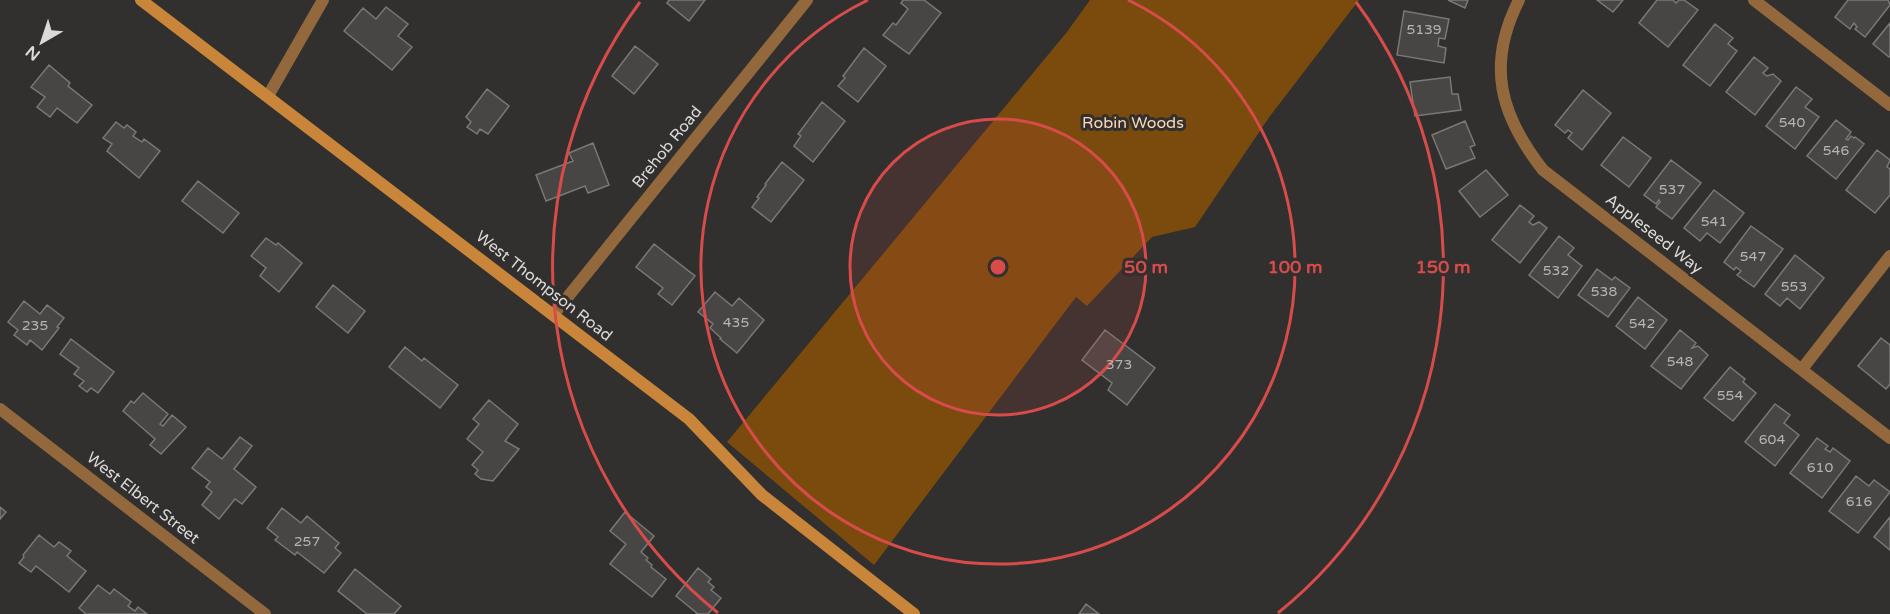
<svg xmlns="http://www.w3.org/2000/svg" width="1890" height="614" font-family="'Varela Round',sans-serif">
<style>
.forest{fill:#7b4b0d}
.building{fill:#484644;stroke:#7a7876;stroke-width:1.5}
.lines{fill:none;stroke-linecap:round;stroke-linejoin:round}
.street{stroke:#92683c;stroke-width:12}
.secondary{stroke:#c9863a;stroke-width:12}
.ring{fill:none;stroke:#d74c4b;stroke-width:3}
.labels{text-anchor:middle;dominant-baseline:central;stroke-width:6;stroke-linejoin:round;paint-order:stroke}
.number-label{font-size:14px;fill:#b6b5b4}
.park-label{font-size:16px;fill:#fdd9b7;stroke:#31302e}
.street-label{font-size:16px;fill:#dbdad9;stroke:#31302e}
.centre{fill:#d74c4b;stroke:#31302e;stroke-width:3}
.ring-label{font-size:18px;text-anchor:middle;font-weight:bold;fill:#d74c4b;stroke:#31302e;stroke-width:6;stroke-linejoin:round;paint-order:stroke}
</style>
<rect width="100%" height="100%" fill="#31302e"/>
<path class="forest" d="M 1090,0 L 1359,0 L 1270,116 L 1195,227 L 1152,237 L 1087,306 L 1076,297 L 874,565 L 727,442 L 1067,32 Z"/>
<path class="building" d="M 669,0 L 705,0 L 689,21 L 667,3 Z
M 903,0 L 924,0 L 941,13 L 909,54 L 883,35 L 893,23 L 896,25 L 908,9 L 901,3 Z
M 1448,0 L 1468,0 L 1465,8 Z
M 1597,0 L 1623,0 L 1613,12 Z
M 1657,0 L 1673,0 L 1676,3 L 1679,0 L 1684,0 L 1698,10 L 1668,47 L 1639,23 Z
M 1848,0 L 1888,0 L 1890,5 L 1865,37 L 1855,29 L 1857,27 L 1854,23 L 1850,29 L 1835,17 Z
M 386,7 L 408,24 L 398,36 L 412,47 L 392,70 L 344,31 L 363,8 L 376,19 Z
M 1404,11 L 1449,19 L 1445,39 L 1439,38 L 1438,46 L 1446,48 L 1444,63 L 1397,55 Z
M 1890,23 L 1890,56 L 1889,57 L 1873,44 Z
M 1715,24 L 1733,38 L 1728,44 L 1737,51 L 1710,86 L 1683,65 Z
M 635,46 L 658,64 L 634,94 L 612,76 Z
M 864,48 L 886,66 L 858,102 L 838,86 L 845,78 L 843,76 Z
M 1754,57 L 1768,68 L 1763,73 L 1767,76 L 1773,74 L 1781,81 L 1755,115 L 1726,92 Z
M 49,65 L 70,83 L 68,86 L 92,105 L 77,123 L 57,108 L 50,117 L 37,107 L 45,97 L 31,87 Z
M 1450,77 L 1452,94 L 1458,94 L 1461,110 L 1415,116 L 1410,82 Z
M 1796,87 L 1812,99 L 1805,107 L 1819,117 L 1795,149 L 1766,126 Z
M 487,89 L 509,106 L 488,134 L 480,129 L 477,134 L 467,127 L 471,122 L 466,117 Z
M 1583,90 L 1611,113 L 1582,150 L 1568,138 L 1572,133 L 1568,130 L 1565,133 L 1555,125 Z
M 822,102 L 845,121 L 813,162 L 794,146 L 801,136 L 798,134 Z
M 1836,120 L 1851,132 L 1846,139 L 1848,140 L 1851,136 L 1854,138 L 1855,137 L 1864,144 L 1836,179 L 1807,156 Z
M 1465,121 L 1475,145 L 1470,147 L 1475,158 L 1446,169 L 1432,135 Z
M 116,122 L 124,128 L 127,125 L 136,132 L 133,136 L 142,142 L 144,139 L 160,151 L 139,178 L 107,151 L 112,144 L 103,138 Z
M 1623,137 L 1651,158 L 1629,187 L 1601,165 Z
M 593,143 L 609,185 L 588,193 L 585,186 L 546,201 L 536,175 L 573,161 L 569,153 Z
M 1877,150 L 1890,160 L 1887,167 L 1890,169 L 1890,195 L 1875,213 L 1846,190 Z
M 1671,160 L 1701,183 L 1672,219 L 1656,207 L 1660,202 L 1659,200 L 1656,204 L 1644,195 Z
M 782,162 L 804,180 L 771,222 L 752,207 L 759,198 L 757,197 L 766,185 L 765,184 Z
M 1486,170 L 1508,195 L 1480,217 L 1459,191 Z
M 198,181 L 239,213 L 223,233 L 182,201 Z
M 1714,190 L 1744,213 L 1720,243 L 1707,233 L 1700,241 L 1684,228 Z
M 1520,205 L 1534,216 L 1529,222 L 1533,225 L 1539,222 L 1547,228 L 1520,263 L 1492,240 Z
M 1751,226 L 1783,249 L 1754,287 L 1737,275 L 1741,271 L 1736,267 L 1734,270 L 1724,262 Z
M 1559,236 L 1574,248 L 1568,255 L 1582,266 L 1558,298 L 1529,275 Z
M 266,238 L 276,245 L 278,243 L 302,263 L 279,292 L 260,276 L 266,268 L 251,256 Z
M 654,244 L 695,276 L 672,305 L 658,294 L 663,288 L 636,267 Z
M 1795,255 L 1824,278 L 1800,309 L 1787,298 L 1780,306 L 1765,294 Z
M 1597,269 L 1612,280 L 1615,277 L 1630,288 L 1608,317 L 1578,295 Z
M 333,285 L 365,311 L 348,333 L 316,307 Z
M 715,292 L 732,306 L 739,298 L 764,320 L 737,353 L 720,339 L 721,338 L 710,328 L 713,324 L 698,312 Z
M 1638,297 L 1667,320 L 1645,349 L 1616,326 Z
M 24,301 L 40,314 L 47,305 L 64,318 L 57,327 L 59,328 L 42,350 L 30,340 L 27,345 L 14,335 L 18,330 L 8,322 Z
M 1105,330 L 1155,368 L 1127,405 L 1108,390 L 1112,383 L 1082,360 Z
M 1680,330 L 1696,343 L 1692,348 L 1698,346 L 1708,355 L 1681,389 L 1651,366 Z
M 1881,338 L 1890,345 L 1890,384 L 1886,389 L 1858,366 Z
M 71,339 L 114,372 L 98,393 L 91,388 L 87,392 L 79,386 L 84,381 L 74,374 L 79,368 L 60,354 Z
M 405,347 L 422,361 L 424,358 L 458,385 L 440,408 L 389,367 Z
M 1730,367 L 1745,379 L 1743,382 L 1756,393 L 1733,421 L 1704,398 Z
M 143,393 L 168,414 L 160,424 L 163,426 L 172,415 L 186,427 L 161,454 L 150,445 L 155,439 L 123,411 L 131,401 L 134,403 Z
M 489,400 L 518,424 L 505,441 L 519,449 L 493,481 L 481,479 L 475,474 L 478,470 L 472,465 L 483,452 L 467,439 L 479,424 L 473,419 Z
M 1775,404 L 1790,415 L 1784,423 L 1799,435 L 1775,466 L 1745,442 Z
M 240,437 L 252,446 L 234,469 L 256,487 L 242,504 L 235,499 L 219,519 L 202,505 L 212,492 L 206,487 L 210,482 L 192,468 L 208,448 L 222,459 Z
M 1817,438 L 1828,446 L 1825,449 L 1830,452 L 1833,448 L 1850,461 L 1822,498 L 1790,473 Z
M 1856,476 L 1869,486 L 1874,480 L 1890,492 L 1858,533 L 1829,511 Z
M 0,507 L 6,512 L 0,519 Z
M 282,508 L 301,523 L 307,516 L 339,543 L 335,548 L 341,553 L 324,573 L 297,552 L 295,555 L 275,540 L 278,537 L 267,528 Z
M 625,512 L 654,536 L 641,552 L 648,558 L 646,560 L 652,565 L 651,567 L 666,579 L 652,597 L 610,564 L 626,544 L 610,531 Z
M 1890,517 L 1890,550 L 1874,537 Z
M 39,535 L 54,547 L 59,542 L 71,551 L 67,556 L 86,571 L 69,592 L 36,566 L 31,572 L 19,563 L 24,557 L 23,555 Z
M 698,568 L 711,579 L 708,582 L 714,587 L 711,590 L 721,598 L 708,614 L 698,614 L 676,596 Z
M 355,569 L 401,606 L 394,614 L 367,614 L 338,591 Z
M 98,585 L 110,594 L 114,589 L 131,602 L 128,606 L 135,611 L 138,607 L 147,614 L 86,614 L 79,608 Z
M 1086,604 L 1099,614 L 1079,614 Z"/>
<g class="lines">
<path class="street" d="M 1519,0 C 1486,65 1500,115 1543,170 L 1890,438
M 1754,0 L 1890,105
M 268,96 L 323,0
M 554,314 L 807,0
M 1802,369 L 1890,256
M 0,409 L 265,614"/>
<path class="secondary" d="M 141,0 L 689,419 L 762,495 L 914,614"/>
</g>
<circle cx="998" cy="267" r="148" fill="#d74c4b" fill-opacity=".12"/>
<g class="ring">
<circle cx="998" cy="267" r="148"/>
<path d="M1128 0A297 297 0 1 1 868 0"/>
<path d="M718 613A445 445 0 0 1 640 2M1356 2A445 445 0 0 1 1278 613"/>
</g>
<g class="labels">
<g class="number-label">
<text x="1424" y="29">5139</text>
<text x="1792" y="122">540</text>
<text x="1836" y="150">546</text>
<text x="1672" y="189">537</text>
<text x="1714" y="221">541</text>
<text x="1753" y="256">547</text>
<text x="1556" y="270">532</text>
<text x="1794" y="286">553</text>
<text x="1604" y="291">538</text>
<text x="736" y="322">435</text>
<text x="1642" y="323">542</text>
<text x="35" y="325">235</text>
<text x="1680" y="361">548</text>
<text x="1119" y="364">373</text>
<text x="1730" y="395">554</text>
<text x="1772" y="439">604</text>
<text x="1820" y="467">610</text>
<text x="1859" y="501">616</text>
<text x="307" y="541">257</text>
</g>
<g class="park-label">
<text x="1133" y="123">Robin Woods</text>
</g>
<g class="street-label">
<text transform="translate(667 147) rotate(-51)">Brehob Road</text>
<text transform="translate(1654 234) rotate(38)">Appleseed Way</text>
<text transform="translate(544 286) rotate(38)">West Thompson Road</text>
<text transform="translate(143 498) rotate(38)">West Elbert Street</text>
</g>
</g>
<circle cx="998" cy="267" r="9" class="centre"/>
<g class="ring-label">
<text x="1146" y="273">50 m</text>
<text x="1295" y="273">100 m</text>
<text x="1443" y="273">150 m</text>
</g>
<g transform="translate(42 42) rotate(219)" stroke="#31302e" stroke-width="4.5" paint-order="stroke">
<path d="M0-4.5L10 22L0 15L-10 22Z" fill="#dbdad9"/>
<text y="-9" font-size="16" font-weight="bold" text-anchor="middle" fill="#dbdad9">N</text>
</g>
</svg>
